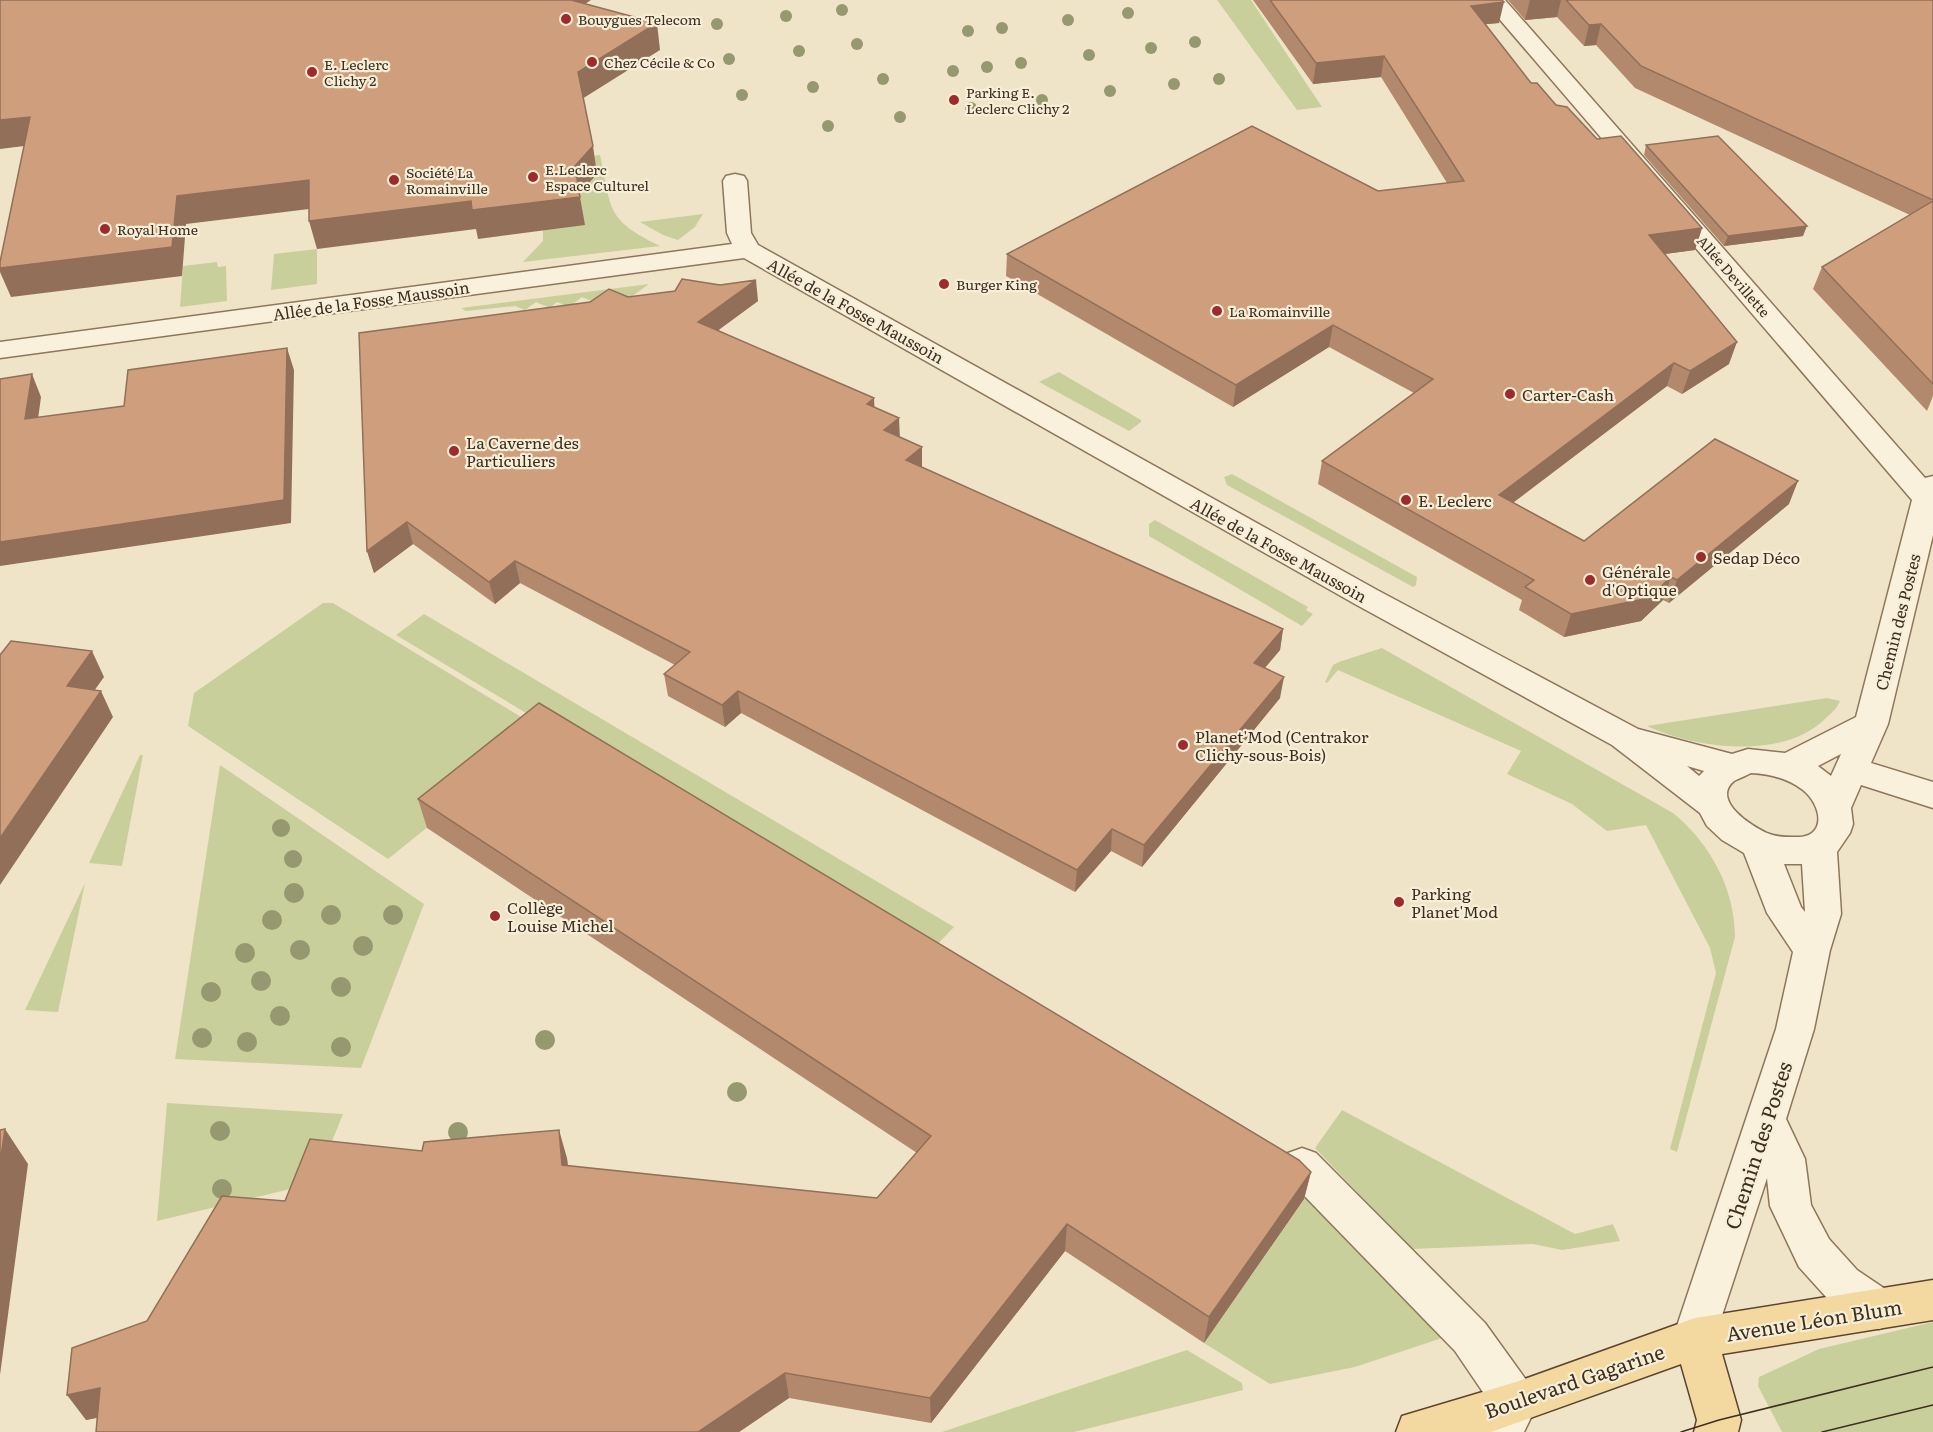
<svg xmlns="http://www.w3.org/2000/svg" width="1933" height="1432" font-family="Literata,serif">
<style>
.green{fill:#c9cf9b}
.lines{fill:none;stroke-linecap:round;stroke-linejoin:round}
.minor-casing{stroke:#8d765c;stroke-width:3}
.major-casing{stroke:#5b4430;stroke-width:3}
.minor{fill:#faf1dc;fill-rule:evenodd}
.major{fill:#f3d9a0;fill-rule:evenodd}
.tram{stroke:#3d2e20;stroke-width:1.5}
.tree{fill:#96986f}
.wall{fill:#b2896c}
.shaded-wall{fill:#916f58}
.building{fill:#cf9f7d;stroke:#916f58;stroke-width:1.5}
.poi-dot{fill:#9e2a2b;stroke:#f7eed8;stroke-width:2}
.labels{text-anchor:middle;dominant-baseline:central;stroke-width:4.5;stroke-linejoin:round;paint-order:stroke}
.far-poi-label{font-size:14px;fill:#3d2e20;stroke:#f7eed8;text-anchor:start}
.far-street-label{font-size:14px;fill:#3d2e20;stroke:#f7eed8}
.street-label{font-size:16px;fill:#3d2e20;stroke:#f7eed8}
.poi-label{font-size:16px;fill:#3d2e20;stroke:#f7eed8;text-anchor:start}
.near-street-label{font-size:20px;fill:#3d2e20;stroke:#f7eed8}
</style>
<rect width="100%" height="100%" fill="#f0e4c8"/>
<path class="green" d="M 1217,0 L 1251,0 L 1322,107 L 1297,110 Z
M 600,155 C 612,210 605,219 660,246 L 523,262 L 543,241 L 543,230 L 577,182 L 594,178 L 597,175 L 593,156 Z
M 703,214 L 695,227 L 678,240 L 663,235 L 640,222 Z
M 317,249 L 317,284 L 271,290 L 274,254 Z
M 217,262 L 218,267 L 226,266 L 227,301 L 180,307 L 183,266 Z
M 649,284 L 613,310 L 582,297 L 569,307 L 557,302 L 550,308 L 536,302 L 525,310 L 515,306 L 466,311 L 461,308 Z
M 1059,372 L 1141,420 L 1141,422 L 1129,431 L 1039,382 Z
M 1232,474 L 1417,577 L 1416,585 L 1413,587 L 1227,485 L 1224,477 Z
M 1155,520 L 1308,607 L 1306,610 L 1313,614 L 1302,626 L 1149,536 L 1149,524 Z
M 323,603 L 333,603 L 546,732 L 388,859 L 188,726 L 194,693 Z
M 424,614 L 954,927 L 928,954 L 396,635 Z
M 1382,648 L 1673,813 C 1710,843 1735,889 1735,937 L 1677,1152 L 1670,1149 L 1716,973 L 1710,948 L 1646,825 L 1607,831 L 1572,804 L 1507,774 L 1521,751 L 1338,670 L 1327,683 L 1325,682 L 1333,665 L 1339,662 Z
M 1827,698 L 1840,701 C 1837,709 1831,713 1825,719 C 1784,760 1696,749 1647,726 Z
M 140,755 L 143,755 L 122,866 L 89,863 Z
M 220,765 L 424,904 L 361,1068 L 175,1059 Z
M 85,883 L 58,1012 L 25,1010 Z
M 167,1103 L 343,1114 L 315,1183 L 157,1221 Z
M 1342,1110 L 1575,1234 L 1613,1224 L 1620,1241 L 1562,1250 L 1533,1244 L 1412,1249 L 1315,1148 Z
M 1307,1195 L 1445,1337 L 1355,1367 L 1270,1384 L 1204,1343 Z
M 1933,1322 L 1933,1432 L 1782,1432 L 1758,1386 L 1759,1377 L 1819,1349 Z
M 1187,1350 L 1242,1383 L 1243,1390 L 1074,1432 L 942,1432 Z"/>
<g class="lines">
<g class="minor-casing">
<path id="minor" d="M 1483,0 L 1505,0 L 1925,478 L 1933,476 L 1933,535 L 1888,724 L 1871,763 L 1933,782 L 1933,808 L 1861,785 L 1851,808 L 1853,824 L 1850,833 L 1837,852 L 1841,914 L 1830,950 L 1814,1029 L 1786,1119 L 1805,1159 L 1811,1205 L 1829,1239 L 1857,1270 L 1894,1295 L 1900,1309 L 1894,1323 L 1879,1329 L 1864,1323 L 1827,1298 L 1799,1267 L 1770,1206 L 1767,1178 L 1710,1352 L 1695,1358 L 1680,1352 L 1673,1338 L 1776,1029 L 1793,952 L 1767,913 L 1744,853 L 1722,840 L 1707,826 L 1700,813 L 1612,745 L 1355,604 L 744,258 L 0,358 L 0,342 L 732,244 L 727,233 L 723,181 L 726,176 L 735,174 L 744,176 L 747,181 L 751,233 L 758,245 L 1377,590 L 1638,729 L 1732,754 L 1748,749 L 1785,753 L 1856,717 L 1912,500 ZM 1841,754 L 1831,776 L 1818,766 ZM 1687,766 L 1704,771 L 1699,776 ZM 1751,773 C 1770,774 1787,778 1803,790 C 1822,805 1828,839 1794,837 C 1785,837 1776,837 1767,833 C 1751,826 1711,800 1734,781 C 1739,778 1746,776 1751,773 ZM 1784,864 L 1802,864 L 1805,912 L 1801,907 Z
M 1302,1148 L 1316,1153 L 1485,1323 L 1532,1388 L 1538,1403 L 1524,1432 L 1477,1432 L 1491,1404 L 1455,1351 L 1288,1179 L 1282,1166 L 1288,1153 Z"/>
</g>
<g class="major-casing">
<path id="major" d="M 1933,1280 L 1933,1320 L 1722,1354 L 1741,1420 L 1738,1432 L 1694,1432 L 1697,1420 L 1681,1364 L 1491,1432 L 1396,1432 L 1402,1416 L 1516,1382 L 1695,1318 Z"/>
</g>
<use href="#minor" class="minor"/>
<use href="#major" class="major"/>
<path class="tram" d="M 1681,1432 L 1719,1420 L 1933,1367
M 1822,1432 L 1933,1405"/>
</g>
<g class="tree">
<circle cx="842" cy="10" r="6"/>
<circle cx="1128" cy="13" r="6"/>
<circle cx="786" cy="16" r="6"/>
<circle cx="1068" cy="20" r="6"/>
<circle cx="717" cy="24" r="6"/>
<circle cx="1002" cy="28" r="6"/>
<circle cx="968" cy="31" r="6"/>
<circle cx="1195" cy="42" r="6"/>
<circle cx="857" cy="44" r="6"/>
<circle cx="1151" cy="48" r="6"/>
<circle cx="799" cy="51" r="6"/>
<circle cx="1089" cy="55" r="6"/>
<circle cx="729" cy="59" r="6"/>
<circle cx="1021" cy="63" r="6"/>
<circle cx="987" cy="67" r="6"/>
<circle cx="953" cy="71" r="6"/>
<circle cx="883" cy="79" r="6"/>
<circle cx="1219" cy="79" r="6"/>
<circle cx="1174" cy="84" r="6"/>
<circle cx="813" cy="87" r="6"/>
<circle cx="1110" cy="91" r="6"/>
<circle cx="742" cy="95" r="6"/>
<circle cx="1042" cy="100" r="6"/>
<circle cx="971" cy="108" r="6"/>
<circle cx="900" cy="117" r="6"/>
<circle cx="828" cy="126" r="6"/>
<circle cx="281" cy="828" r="9"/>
<circle cx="293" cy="859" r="9"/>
<circle cx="294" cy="893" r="10"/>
<circle cx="331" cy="915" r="10"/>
<circle cx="393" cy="915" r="10"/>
<circle cx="272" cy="920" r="10"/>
<circle cx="363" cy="946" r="10"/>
<circle cx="300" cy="950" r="10"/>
<circle cx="245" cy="953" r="10"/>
<circle cx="261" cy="981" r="10"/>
<circle cx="341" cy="987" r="10"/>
<circle cx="211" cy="992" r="10"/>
<circle cx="280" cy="1016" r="10"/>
<circle cx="202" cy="1038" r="10"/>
<circle cx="545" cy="1040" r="10"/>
<circle cx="247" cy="1042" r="10"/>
<circle cx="341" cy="1047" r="10"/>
<circle cx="737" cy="1092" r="10"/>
<circle cx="220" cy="1131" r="10"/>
<circle cx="458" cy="1132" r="10"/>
<circle cx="222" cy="1189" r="10"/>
</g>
<path class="wall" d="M 1253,0 L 1502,0 L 1499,23 L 1485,24 L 1531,83 L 1702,228 L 1695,250 L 1665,254 L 1729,364 L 1682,394 L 1667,386 L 1513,502 L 1584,541 L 1789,504 L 1669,603 L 1663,600 L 1641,621 L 1564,637 L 1519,610 L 1522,600 L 1318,484 L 1322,461 L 1414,393 L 1329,347 L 1233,407 L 1006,276 L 1007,254 L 1378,191 L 1447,183 L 1381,77 L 1313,84 Z
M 1508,0 L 1933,0 L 1933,396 L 1927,411 L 1813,289 L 1822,267 L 1910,215 L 1635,88 L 1596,45 L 1584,46 L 1557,17 L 1525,20 Z
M 1646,145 L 1803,236 L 1724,246 L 1644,155 Z
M 675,291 L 758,301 L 718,330 L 875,408 L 900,437 L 922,467 L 1283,629 L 1280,650 L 1265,668 L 1280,698 L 1142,867 L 1111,851 L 1075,892 L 741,713 L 725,727 L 668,696 L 664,674 L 675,665 L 520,583 L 495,604 L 413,544 L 374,573 L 367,551 L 628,297 Z
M 418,799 L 1311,1172 L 1304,1199 L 1204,1343 L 1065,1251 L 931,1423 L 789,1398 L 739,1432 L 96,1432 L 97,1418 L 86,1420 L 147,1321 L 285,1201 L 422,1151 L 567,1158 L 568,1166 L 877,1198 L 917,1153 L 427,828 Z"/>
<path class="shaded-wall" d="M 553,0 L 591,0 L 557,22 Z
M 1530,0 L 1561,0 L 1557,17 L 1525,20 Z
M 1504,2 L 1499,23 L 1467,26 L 1471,6 Z
M 657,23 L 660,50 L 582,99 L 578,72 Z
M 1601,24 L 1596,45 L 1584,46 L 1589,25 Z
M 1384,56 L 1381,77 L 1313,84 L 1316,63 Z
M 30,117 L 40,144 L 0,149 L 0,120 Z
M 593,146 L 597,174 L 579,194 L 575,166 Z
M 309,180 L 317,208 L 186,224 L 182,276 L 11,297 L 0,272 L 0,268 L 177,196 Z
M 580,197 L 585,225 L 478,239 L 476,229 L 317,249 L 309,221 L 471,201 Z
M 1807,226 L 1803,236 L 1724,246 L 1728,236 Z
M 1702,228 L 1695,250 L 1642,257 L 1649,235 Z
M 756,280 L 758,301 L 701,343 L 698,322 Z
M 1333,325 L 1329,347 L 1233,407 L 1236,385 Z
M 1737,342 L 1729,364 L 1682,394 L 1690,371 Z
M 287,348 L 294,370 L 291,523 L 0,566 L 0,542 Z
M 1674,363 L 1667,386 L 1493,518 L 1499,495 Z
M 32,374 L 41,397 L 35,441 L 25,419 Z
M 874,398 L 875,419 L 867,404 Z
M 899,418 L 900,440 L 884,430 Z
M 922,447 L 922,468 L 906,460 Z
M 1798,481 L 1789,504 L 1669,603 L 1677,580 Z
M 407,522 L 413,544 L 374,573 L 367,551 Z
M 515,561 L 520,583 L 495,604 L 489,582 Z
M 1671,577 L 1663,600 L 1641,621 L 1564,637 L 1571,614 Z
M 1283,629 L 1280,650 L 1250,685 L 1254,663 Z
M 92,651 L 104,677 L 79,712 L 67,686 Z
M 1284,677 L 1280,698 L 1142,867 L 1144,845 Z
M 101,691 L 113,717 L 0,885 L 0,838 Z
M 738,691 L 741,713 L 725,727 L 722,705 Z
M 1112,829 L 1111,851 L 1075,892 L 1077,870 Z
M 5,1129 L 28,1164 L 0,1375 L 0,1164 Z
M 559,1130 L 567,1158 L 570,1192 L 562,1165 Z
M 1311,1172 L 1304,1199 L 1204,1343 L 1209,1317 Z
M 1067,1224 L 1065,1251 L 931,1423 L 930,1398 Z
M 785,1373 L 789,1398 L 739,1432 L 698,1432 Z
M 100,1388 L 118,1413 L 86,1420 L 67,1395 Z"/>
<path class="building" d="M 0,0 L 571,0 L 657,23 L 578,72 L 593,146 L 575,166 L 580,197 L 472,210 L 471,201 L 309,221 L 309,180 L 177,196 L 172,247 L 0,268 L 0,262 L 30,117 L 0,120 Z
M 1270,0 L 1502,0 L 1504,2 L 1471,6 L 1531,83 L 1537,83 L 1556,105 L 1567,107 L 1597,139 L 1621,136 L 1702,228 L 1649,235 L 1737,342 L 1690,371 L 1674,363 L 1499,495 L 1584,541 L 1715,439 L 1798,481 L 1677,580 L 1671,577 L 1649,598 L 1571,614 L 1525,587 L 1534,580 L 1322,461 L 1433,379 L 1333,325 L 1236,385 L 1007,254 L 1252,126 L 1378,191 L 1464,181 L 1384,56 L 1316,63 Z
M 1566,0 L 1933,0 L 1933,200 L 1641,66 L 1601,24 L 1589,25 Z
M 1718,136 L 1807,226 L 1728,236 L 1646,145 Z
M 1933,201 L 1933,384 L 1822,267 Z
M 682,279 L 720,285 L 756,280 L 698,322 L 874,398 L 867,404 L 899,418 L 884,430 L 922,447 L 906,460 L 1283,629 L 1254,663 L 1284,677 L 1144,845 L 1112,829 L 1077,870 L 738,691 L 722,705 L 664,674 L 690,652 L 515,561 L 489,582 L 407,522 L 367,551 L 359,333 L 590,302 L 609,289 L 628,297 L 675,291 Z
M 287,348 L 284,500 L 0,542 L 0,379 L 32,374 L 25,419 L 124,406 L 128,370 Z
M 11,641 L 92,651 L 67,686 L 101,691 L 0,838 L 0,655 Z
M 539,703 L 1299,1160 L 1311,1172 L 1209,1317 L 1067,1224 L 930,1398 L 785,1373 L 698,1432 L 96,1432 L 100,1388 L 67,1395 L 72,1348 L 147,1321 L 222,1196 L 285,1201 L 310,1139 L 422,1151 L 424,1142 L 559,1130 L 562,1165 L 877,1198 L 931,1136 L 418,799 Z
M 5,1129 L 0,1164 L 0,1130 Z"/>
<g class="poi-dot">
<circle cx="566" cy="19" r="6"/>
<circle cx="592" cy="62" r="6"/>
<circle cx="312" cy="72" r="6"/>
<circle cx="954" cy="100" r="6"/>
<circle cx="533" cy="177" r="6"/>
<circle cx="394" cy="180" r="6"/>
<circle cx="105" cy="229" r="6"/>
<circle cx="944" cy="284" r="6"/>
<circle cx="1217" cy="311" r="6"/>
<circle cx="1510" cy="394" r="6"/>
<circle cx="454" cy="451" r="6"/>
<circle cx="1406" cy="500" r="6"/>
<circle cx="1701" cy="557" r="6"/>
<circle cx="1590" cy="580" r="6"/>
<circle cx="1183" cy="745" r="6"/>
<circle cx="1399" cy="902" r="6"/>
<circle cx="495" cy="916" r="6"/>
</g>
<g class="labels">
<g class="far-poi-label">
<text x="578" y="19">Bouygues Telecom</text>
<text x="604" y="62">Chez Cécile &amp; Co</text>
<text x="324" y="64">E. Leclerc<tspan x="324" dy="16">Clichy 2</tspan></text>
<text x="966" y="92">Parking E.<tspan x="966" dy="16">Leclerc Clichy 2</tspan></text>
<text x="545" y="169">E.Leclerc<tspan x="545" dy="16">Espace Culturel</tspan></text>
<text x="406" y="172">Société La<tspan x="406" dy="16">Romainville</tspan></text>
<text x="117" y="229">Royal Home</text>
<text x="956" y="284">Burger King</text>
<text x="1229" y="311">La Romainville</text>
</g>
<g class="far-street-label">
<text transform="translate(1734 276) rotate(49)">Allée Devillette</text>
</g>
<g class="street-label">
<text transform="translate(371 300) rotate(-8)">Allée de la Fosse Maussoin</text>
<text transform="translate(856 310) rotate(29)">Allée de la Fosse Maussoin</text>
<text transform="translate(1279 549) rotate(29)">Allée de la Fosse Maussoin</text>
<text transform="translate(1897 622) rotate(-76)">Chemin des Postes</text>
</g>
<g class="poi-label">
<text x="1522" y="394">Carter-Cash</text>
<text x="466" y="442">La Caverne des<tspan x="466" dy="18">Particuliers</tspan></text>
<text x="1418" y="500">E. Leclerc</text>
<text x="1713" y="557">Sedap Déco</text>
<text x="1602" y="571">Générale<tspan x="1602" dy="18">d'Optique</tspan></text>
<text x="1195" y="736">Planet'Mod (Centrakor<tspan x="1195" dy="18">Clichy-sous-Bois)</tspan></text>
<text x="1411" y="893">Parking<tspan x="1411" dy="18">Planet'Mod</tspan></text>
<text x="507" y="907">Collège<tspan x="507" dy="18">Louise Michel</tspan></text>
</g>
<g class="near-street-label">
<text transform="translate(1757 1145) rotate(-72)">Chemin des Postes</text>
<text transform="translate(1814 1319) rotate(-9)">Avenue Léon Blum</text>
<text transform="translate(1574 1380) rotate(-19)">Boulevard Gagarine</text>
</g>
</g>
</svg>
